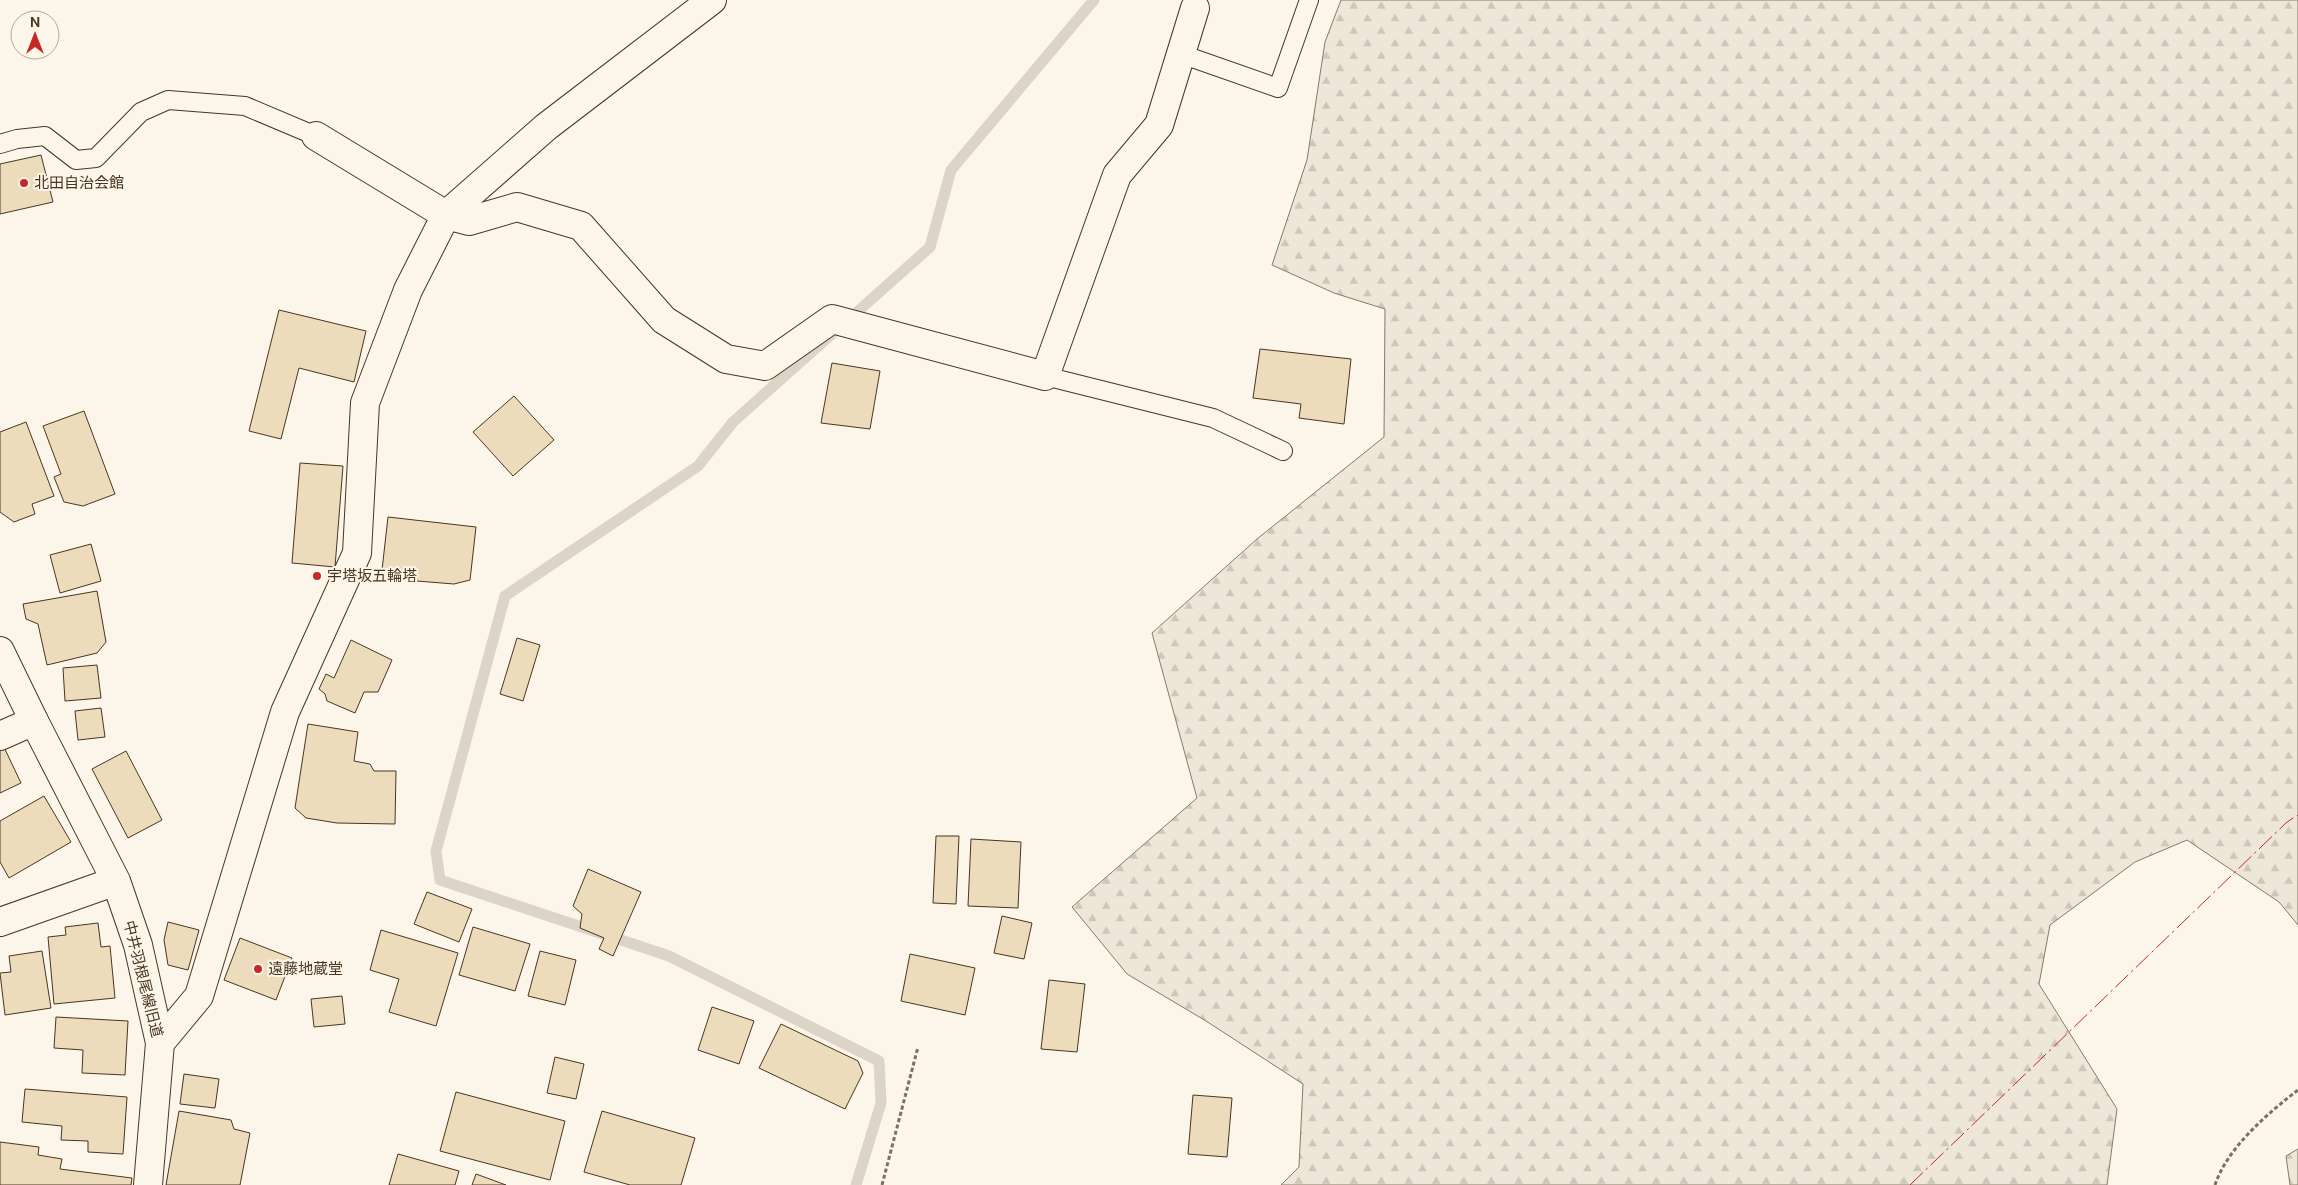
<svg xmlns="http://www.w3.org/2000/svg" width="2298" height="1185" font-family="'DM Sans','Noto Sans JP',sans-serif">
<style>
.forest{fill:url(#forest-firs);stroke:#887966}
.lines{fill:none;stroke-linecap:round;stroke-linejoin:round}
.stream{stroke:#dcd4c6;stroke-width:11}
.building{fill:#ecdcbc;stroke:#4a3520}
.service-casing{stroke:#4a3520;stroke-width:20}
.minor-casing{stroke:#4a3520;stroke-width:30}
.tertiary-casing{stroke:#4a3520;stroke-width:30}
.path{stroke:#7f6f5c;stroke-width:3;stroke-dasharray:4 2.5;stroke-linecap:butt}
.service{stroke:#fbf6e9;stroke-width:18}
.minor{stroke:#fbf6e9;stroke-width:28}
.tertiary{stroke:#fbf6e9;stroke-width:28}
.power{stroke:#c62828;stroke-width:1;stroke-dasharray:18 4 2.5 4;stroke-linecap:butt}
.poi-dot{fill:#c62828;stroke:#fbf6e9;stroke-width:2}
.labels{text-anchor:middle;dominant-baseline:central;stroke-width:4;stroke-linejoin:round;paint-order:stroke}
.poi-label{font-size:15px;fill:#4a3520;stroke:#fbf6e9;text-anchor:start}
.street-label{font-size:15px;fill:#4a3520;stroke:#fbf6e9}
</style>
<defs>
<pattern id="forest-firs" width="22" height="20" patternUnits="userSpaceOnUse" patternTransform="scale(1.25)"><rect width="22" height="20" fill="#ede6d9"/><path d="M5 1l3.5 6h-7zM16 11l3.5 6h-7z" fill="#cdc6ba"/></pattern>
</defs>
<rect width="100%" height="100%" fill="#fbf6e9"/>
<path class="forest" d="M 1341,0 L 2298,0 L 2298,925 L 2279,902 L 2187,840 L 2135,862 L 2050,925 L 2039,984 L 2117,1109 L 2107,1185 L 1281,1185 L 1299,1167 L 1303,1084 L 1206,1021 L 1127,974 L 1072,907 L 1197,798 L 1152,633 L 1257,539 L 1384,437 L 1385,309 L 1334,293 L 1272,265 L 1307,160 L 1325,42 Z
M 2298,1149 L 2298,1185 L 2290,1185 L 2286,1156 Z"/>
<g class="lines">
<path class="stream" d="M 847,321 L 930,247 L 951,170 L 1094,0
M 833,333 L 733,422 L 698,466 L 505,596 L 436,851 L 440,880 L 669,956 L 879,1061 L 881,1103 L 856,1185"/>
</g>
<path class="building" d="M 41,155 L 53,202 L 0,214 L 0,164 Z
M 279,310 L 366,331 L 354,382 L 299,368 L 281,439 L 249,431 Z
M 1260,349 L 1351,359 L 1344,424 L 1299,418 L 1301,404 L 1253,398 Z
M 832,363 L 880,371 L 870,429 L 821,423 Z
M 514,396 L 554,440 L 513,476 L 473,432 Z
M 84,411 L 115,494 L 83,506 L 64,502 L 54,477 L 61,474 L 43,426 Z
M 26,422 L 54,496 L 32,504 L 35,514 L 14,522 L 0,512 L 0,432 Z
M 300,463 L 343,466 L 335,567 L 292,563 Z
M 388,517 L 476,527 L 470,580 L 454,584 L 417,581 L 411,573 L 382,570 Z
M 91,544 L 101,581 L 60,593 L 50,555 Z
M 97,591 L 106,642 L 97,653 L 47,665 L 38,624 L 26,619 L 23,604 Z
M 517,638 L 540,645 L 523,701 L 500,694 Z
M 351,640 L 392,660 L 378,692 L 364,692 L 355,713 L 327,701 L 325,694 L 319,689 L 326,674 L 334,678 Z
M 97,665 L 101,698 L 65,701 L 63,668 Z
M 101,708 L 105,737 L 78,740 L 75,711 Z
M 308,724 L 358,732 L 354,761 L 370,764 L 374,771 L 396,771 L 395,824 L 337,823 L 306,818 L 295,808 Z
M 2,743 L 21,783 L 0,793 L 0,744 Z
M 126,751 L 162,820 L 128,838 L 92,769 Z
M 44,796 L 71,842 L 9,878 L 0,862 L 0,821 Z
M 936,836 L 959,836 L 956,904 L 933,903 Z
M 971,839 L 1021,842 L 1018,908 L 968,906 Z
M 588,869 L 641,892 L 613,956 L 599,949 L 604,938 L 580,928 L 582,914 L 573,906 Z
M 427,892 L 472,909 L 459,942 L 414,924 Z
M 1002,916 L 1032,923 L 1024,959 L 994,953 Z
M 168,922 L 199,930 L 188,970 L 168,965 L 164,940 Z
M 98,923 L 101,947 L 110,946 L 115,998 L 54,1004 L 48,937 L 66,935 L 65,927 Z
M 473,927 L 530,944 L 515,991 L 459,975 Z
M 381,930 L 458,953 L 436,1026 L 389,1012 L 399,979 L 370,970 Z
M 240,938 L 292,958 L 276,1000 L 224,980 Z
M 42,951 L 51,1008 L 5,1015 L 0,973 L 11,972 L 9,956 Z
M 540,951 L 576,960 L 565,1005 L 528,996 Z
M 910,954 L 975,968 L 965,1015 L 901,1001 Z
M 1049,980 L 1085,984 L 1077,1052 L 1041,1049 Z
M 342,996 L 345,1024 L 314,1027 L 311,999 Z
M 712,1007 L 754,1021 L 739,1064 L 698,1050 Z
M 56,1017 L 128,1021 L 125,1075 L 82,1073 L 83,1050 L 54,1048 Z
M 781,1024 L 858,1061 L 863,1073 L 845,1109 L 759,1068 Z
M 555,1057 L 584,1064 L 576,1099 L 547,1093 Z
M 184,1074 L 219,1079 L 215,1108 L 180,1104 Z
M 25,1089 L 127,1097 L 123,1154 L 88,1152 L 88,1141 L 61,1140 L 62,1126 L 22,1122 Z
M 456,1092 L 565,1121 L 550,1180 L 440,1151 Z
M 1193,1095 L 1232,1098 L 1227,1157 L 1188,1154 Z
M 179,1111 L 231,1120 L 234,1129 L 250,1133 L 240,1185 L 166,1185 Z
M 602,1111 L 695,1138 L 681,1185 L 630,1185 L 584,1172 Z
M 0,1142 L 39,1147 L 38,1155 L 62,1159 L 60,1169 L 132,1178 L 131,1185 L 0,1185 Z
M 398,1154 L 459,1171 L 455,1185 L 389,1185 Z
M 476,1174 L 506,1185 L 472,1185 Z"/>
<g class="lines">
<g class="service-casing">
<path id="service" d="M 1181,54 L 1278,88 L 1309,0
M 0,144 L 17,139 L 45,136 L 76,160 L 96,158 L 141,112 L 168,100 L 245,106 L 316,136
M 1045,376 L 1213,418 L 1283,451"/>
</g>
<g class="minor-casing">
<path id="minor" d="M 316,136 L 446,215 L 469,221 L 517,207 L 581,226 L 664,320 L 726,359 L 765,366 L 832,319 L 1045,376 L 1117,175 L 1159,125 L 1195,8
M 0,736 L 34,721 L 116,881 L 138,945 L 160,1043 L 148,1185
M 0,922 L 116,881
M 160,1043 L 199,996 L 285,712 L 357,553 L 365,403 L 408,290 L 446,215 L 546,127 L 712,0"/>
</g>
<g class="tertiary-casing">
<path id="tertiary" d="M 0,651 L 34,721"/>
</g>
<path class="path" d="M 882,1185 L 918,1047
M 2215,1185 C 2227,1148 2268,1113 2298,1090"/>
<use href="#service" class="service"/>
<use href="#minor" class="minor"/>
<use href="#tertiary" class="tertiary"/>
<path class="power" d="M 1910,1185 L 2287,822 L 2298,815"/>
</g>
<g class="poi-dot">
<circle cx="24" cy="183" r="5"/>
<circle cx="317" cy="576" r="5"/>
<circle cx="258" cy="969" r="5"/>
</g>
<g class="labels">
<g class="poi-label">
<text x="34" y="183">北田自治会館</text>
<text x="327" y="576">宇塔坂五輪塔</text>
<text x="268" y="969">遠藤地蔵堂</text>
</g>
<g class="street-label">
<text transform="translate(143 979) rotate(76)">中井羽根尾線旧道</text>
</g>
</g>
<g transform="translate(35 35)"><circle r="24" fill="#fbf6e9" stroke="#b4a999"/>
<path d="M0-4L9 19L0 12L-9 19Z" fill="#c62828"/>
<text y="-8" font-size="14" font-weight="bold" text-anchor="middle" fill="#4a3520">N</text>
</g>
</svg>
